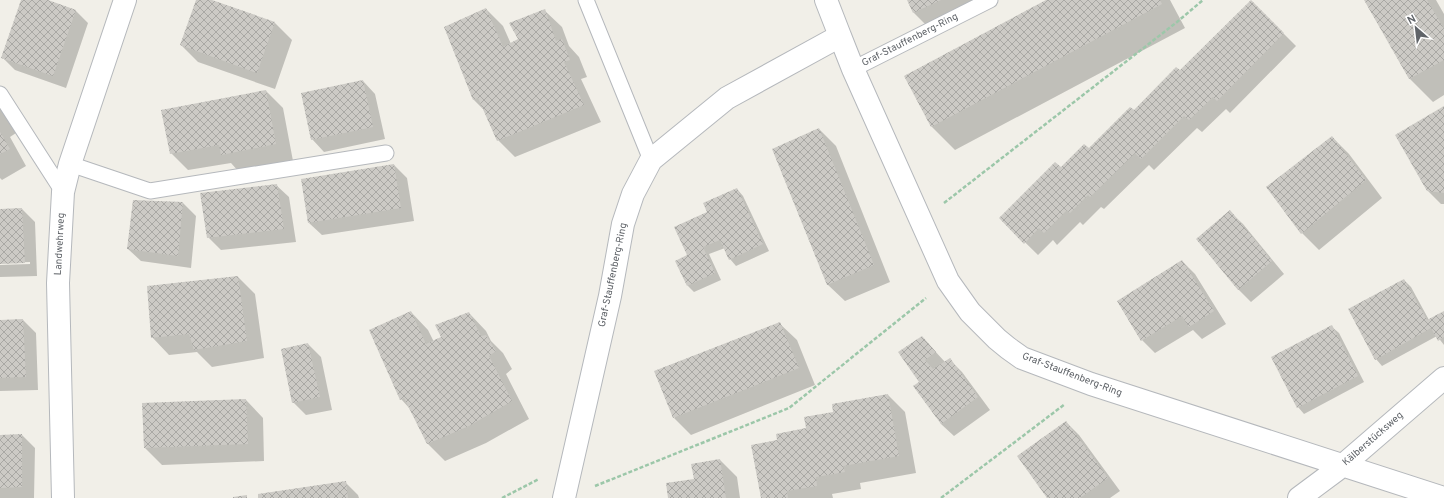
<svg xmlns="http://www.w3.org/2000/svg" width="1444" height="498" font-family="Overpass,sans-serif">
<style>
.shadow{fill:#0003}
.building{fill:url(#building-cross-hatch)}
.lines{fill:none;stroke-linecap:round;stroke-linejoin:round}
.lane-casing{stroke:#b5b8bc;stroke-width:17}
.street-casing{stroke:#b5b8bc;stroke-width:24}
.path{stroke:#9cc7a9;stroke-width:2.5;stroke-dasharray:4 2;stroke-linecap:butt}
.lane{stroke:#fff;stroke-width:15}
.street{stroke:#fff;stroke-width:22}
.labels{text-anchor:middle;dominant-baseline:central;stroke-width:3.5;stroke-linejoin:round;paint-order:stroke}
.street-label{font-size:10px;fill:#5f6368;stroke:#fff}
</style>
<defs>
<pattern id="building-cross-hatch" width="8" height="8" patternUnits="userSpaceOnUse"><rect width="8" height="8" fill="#cccac5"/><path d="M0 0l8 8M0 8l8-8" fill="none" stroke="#a9a8a4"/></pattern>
</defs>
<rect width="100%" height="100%" fill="#f1efe8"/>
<path class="shadow" d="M 22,0 L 45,0 L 75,10 L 88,23 L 66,88 L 15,70 L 2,57 Z
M 197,0 L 209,0 L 275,23 L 292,40 L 275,89 L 198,62 L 181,45 Z
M 908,0 L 988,0 L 931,30 L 914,13 Z
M 1048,0 L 1170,0 L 1185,28 L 955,150 L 932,127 L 905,76 Z
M 1365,0 L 1436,0 L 1444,14 L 1444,95 L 1433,102 L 1410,79 Z
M 1251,1 L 1296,46 L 1230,113 L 1226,109 L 1202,132 L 1197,128 L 1154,170 L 1149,165 L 1104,209 L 1101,207 L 1083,225 L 1080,222 L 1057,245 L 1053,240 L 1038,255 L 1000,218 L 1061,169 L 1089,150 L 1180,72 Z
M 486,9 L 503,26 L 511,44 L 519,40 L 544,10 L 562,27 L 569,46 L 579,57 L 587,77 L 581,79 L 601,122 L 515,157 L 498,140 L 485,111 L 474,100 L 445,28 Z
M 363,81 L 375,94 L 385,139 L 324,152 L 312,139 Z
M 266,91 L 283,108 L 293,161 L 239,172 L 231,163 L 188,170 L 171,153 Z
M 0,106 L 16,133 L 10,137 L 26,166 L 2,180 L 0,178 Z
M 1444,107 L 1444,204 L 1441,204 L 1428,191 Z
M 819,129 L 836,146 L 890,282 L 845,301 L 827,284 Z
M 1332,137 L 1349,154 L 1382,198 L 1319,250 L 1302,233 Z
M 394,165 L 407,178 L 414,221 L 322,235 L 309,223 Z
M 276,185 L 289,197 L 296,242 L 221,250 L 208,237 Z
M 737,189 L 743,196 L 769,251 L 736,266 L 730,259 L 725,248 L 709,254 L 721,280 L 694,292 L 688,286 L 688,256 L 708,213 Z
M 183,203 L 196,216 L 191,268 L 141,261 L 128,249 Z
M 22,209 L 35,222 L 37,276 L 0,277 L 0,265 L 30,264 L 30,262 L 0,263 L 0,210 Z
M 1230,212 L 1243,224 L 1284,274 L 1251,302 L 1238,289 Z
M 1182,261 L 1195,274 L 1226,324 L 1202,339 L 1193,330 L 1155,353 L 1142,340 L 1118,301 Z
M 238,277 L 255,294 L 264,358 L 212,367 L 197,352 L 169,355 L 152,337 Z
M 1404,280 L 1411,287 L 1429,320 L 1444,312 L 1444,345 L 1437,336 L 1382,366 L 1376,359 Z
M 411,312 L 428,330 L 434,342 L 443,338 L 469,313 L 486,331 L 491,341 L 503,353 L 512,369 L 506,374 L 529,419 L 486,443 L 445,461 L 428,444 L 411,410 L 401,399 Z
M 23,320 L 36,333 L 38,390 L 0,391 L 0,321 Z
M 779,323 L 797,340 L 815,385 L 691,435 L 674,418 Z
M 1332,327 L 1339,333 L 1364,382 L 1304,414 L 1298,407 Z
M 922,337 L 945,362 L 950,360 L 962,372 L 990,410 L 954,436 L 941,424 L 920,382 Z
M 308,344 L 321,357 L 332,410 L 306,415 L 293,402 Z
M 888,395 L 905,412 L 916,473 L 860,483 L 861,489 L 832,494 L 833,498 L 762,498 L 778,441 L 808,429 L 834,413 Z
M 246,400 L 263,418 L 264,461 L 162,465 L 145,448 Z
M 1066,422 L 1079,435 L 1120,491 L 1110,498 L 1048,498 Z
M 22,435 L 35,448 L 34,498 L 0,498 L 0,436 Z
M 720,460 L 737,477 L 740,498 L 670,498 Z
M 346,483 L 358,495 L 359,498 L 259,498 Z"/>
<path class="building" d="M 21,0 L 48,0 L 76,10 L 53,76 L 1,58 Z
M 196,0 L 212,0 L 275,22 L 257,73 L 180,45 Z
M 907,0 L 941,0 L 913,13 Z
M 1046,0 L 1160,0 L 1162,4 L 931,127 L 904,76 Z
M 1251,0 L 1284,33 L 1217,101 L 1213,97 L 1189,120 L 1184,116 L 1141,159 L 1135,153 L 1090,197 L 1088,195 L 1070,213 L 1067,210 L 1044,233 L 1039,228 L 1024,244 L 999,218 L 1055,162 L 1061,167 L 1084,144 L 1089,148 L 1130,107 L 1134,110 L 1176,67 L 1180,70 Z
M 1364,0 L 1427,0 L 1444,29 L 1444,60 L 1409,79 Z
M 486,8 L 503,47 L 518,39 L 509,23 L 545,9 L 556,41 L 562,39 L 570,60 L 564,62 L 584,105 L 497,141 L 478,98 L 473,100 L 444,27 Z
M 363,80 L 373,127 L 311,140 L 301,93 Z
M 266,90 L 276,144 L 221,155 L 219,145 L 170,154 L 161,110 Z
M 1444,106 L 1444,193 L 1427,191 L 1395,135 Z
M 819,128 L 874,265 L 827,285 L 772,149 Z
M 0,132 L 10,149 L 0,154 Z
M 1332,136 L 1366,180 L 1301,234 L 1266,187 Z
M 394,164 L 401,208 L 308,223 L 301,179 Z
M 277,184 L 284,229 L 207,238 L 200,193 Z
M 737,188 L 763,244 L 729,260 L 720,240 L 703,247 L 715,273 L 687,286 L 675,261 L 687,255 L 674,227 L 707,212 L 703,203 Z
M 133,200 L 183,202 L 178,256 L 127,249 Z
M 22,208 L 25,263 L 0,264 L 0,209 Z
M 1230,210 L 1272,261 L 1238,290 L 1196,239 Z
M 1182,260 L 1214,311 L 1189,327 L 1182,316 L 1141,341 L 1117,301 Z
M 238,276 L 247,341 L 194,350 L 189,334 L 151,338 L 147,286 Z
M 1404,279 L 1427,320 L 1444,311 L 1444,337 L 1438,341 L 1431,328 L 1375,360 L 1348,309 Z
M 411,311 L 426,344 L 441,337 L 435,325 L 469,312 L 481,336 L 486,335 L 496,351 L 489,356 L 512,401 L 469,426 L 427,444 L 404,398 L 400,400 L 369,330 Z
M 23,319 L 26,377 L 0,378 L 0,320 Z
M 780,322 L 799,368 L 673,418 L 654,371 Z
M 1332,325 L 1358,376 L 1297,408 L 1271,357 Z
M 922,336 L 936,352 L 925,360 L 933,369 L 950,358 L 978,397 L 941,424 L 913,386 L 919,382 L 898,352 Z
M 308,343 L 320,397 L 292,403 L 281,349 Z
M 888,394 L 899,456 L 843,466 L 845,472 L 816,477 L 817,486 L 787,491 L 788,498 L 761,498 L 751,445 L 777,440 L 776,434 L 806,428 L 804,417 L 833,412 L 832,404 Z
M 246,399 L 248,444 L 144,448 L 142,403 Z
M 1066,421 L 1108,478 L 1080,498 L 1047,498 L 1017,456 Z
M 22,434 L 22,487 L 0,488 L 0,435 Z
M 720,459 L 726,498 L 668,498 L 666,483 L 694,479 L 691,464 Z
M 346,481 L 348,498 L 258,498 L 258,494 Z
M 247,495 L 247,498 L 233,498 L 233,497 Z"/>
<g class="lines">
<g class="lane-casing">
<path id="lane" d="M 586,0 L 651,160
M 853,69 L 990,0
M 0,94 L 63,192
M 70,164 L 150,191 L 386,153"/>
</g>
<g class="street-casing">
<path id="street" d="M 840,36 L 853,69 L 948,281 L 970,312 L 997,339 L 1008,348 L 1022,358 L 1091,384 L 1444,498
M 63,498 L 58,283 L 63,192 L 70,164 L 125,0
M 564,498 L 610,296 L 623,224 L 633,194 L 651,160 L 727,98 L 840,36 L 826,0
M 1299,498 L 1342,466 L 1444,378"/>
</g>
<path class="path" d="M 944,203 L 1177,22 L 1203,0
M 595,486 L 789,408 L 926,298
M 502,498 L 539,479
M 941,498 L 1065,404"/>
<use href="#lane" class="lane"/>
<use href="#street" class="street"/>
</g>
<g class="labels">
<g class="street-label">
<text transform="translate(910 40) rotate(-27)">Graf-Stauffenberg-Ring</text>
<text transform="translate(60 244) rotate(-87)">Landwehrweg</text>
<text transform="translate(613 275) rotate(-78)">Graf-Stauffenberg-Ring</text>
<text transform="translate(1072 375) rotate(21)">Graf-Stauffenberg-Ring</text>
<text transform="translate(1373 439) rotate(-41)">Kälberstücksweg</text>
</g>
</g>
<g transform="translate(1416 28) rotate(332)" stroke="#ffffff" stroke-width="3" paint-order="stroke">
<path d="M0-3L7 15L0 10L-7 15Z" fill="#5f6368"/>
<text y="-6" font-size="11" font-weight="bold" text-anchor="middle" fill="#5f6368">N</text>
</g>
</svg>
